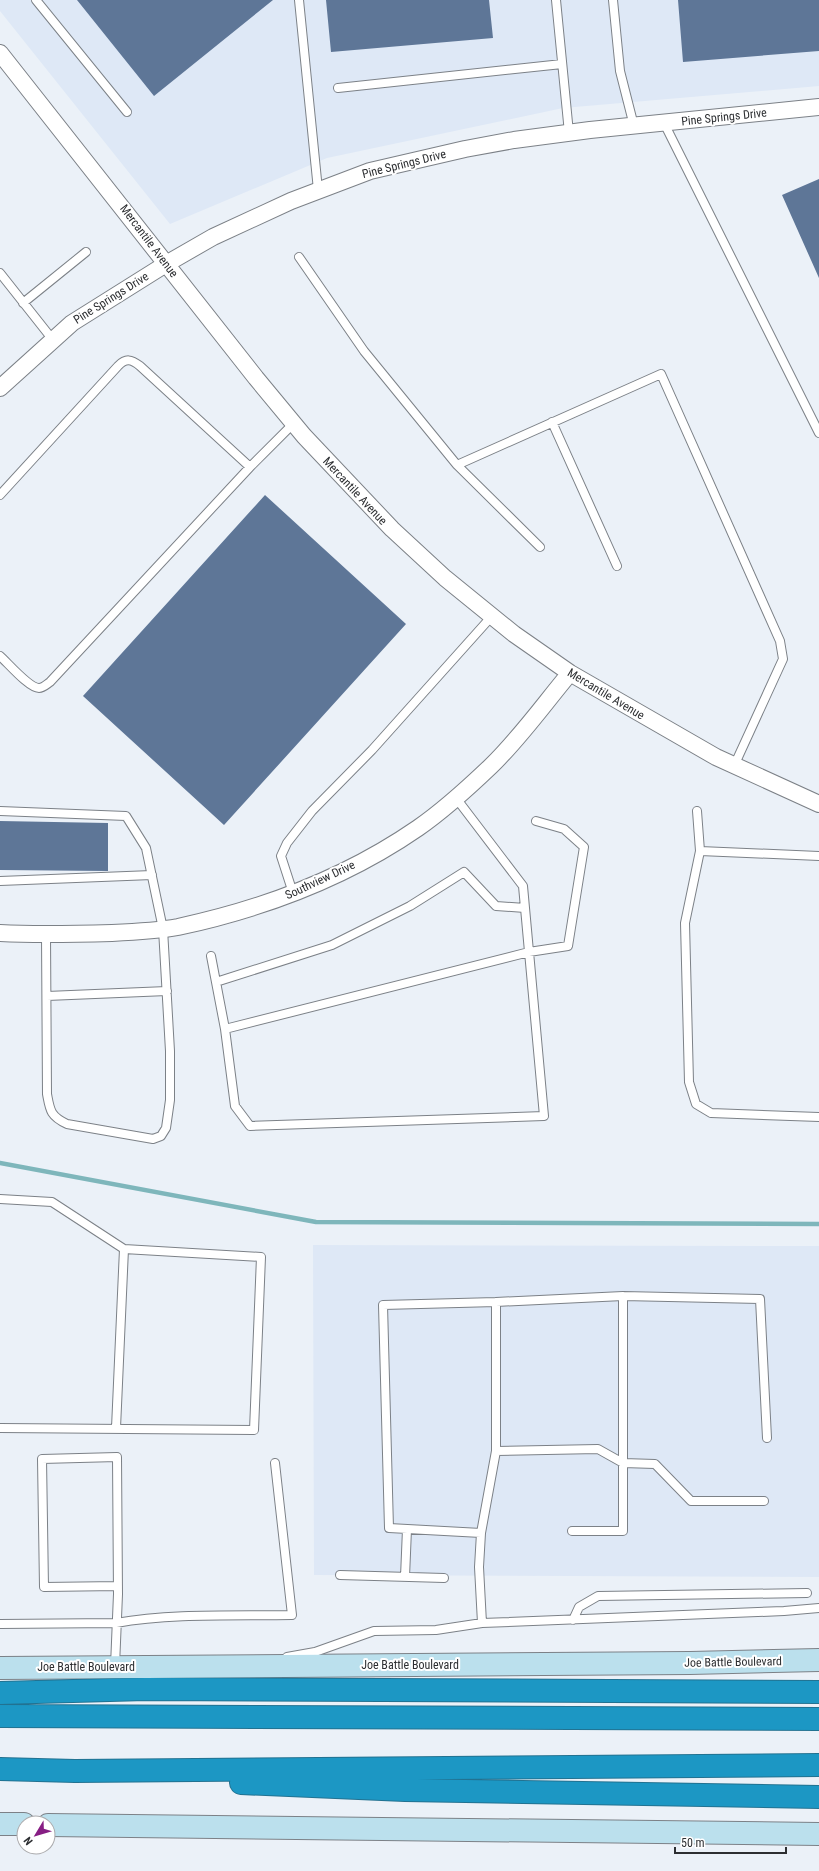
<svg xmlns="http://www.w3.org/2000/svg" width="819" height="1871" font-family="'Roboto Condensed',sans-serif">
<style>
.built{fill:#dee8f6}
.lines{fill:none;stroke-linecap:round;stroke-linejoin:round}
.stream{stroke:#7eb6bb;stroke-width:4.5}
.building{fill:#5e7697}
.lane-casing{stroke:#7c8187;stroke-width:10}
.street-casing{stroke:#7c8187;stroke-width:18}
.secondary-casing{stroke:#7c8187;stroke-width:24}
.highway-casing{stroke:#227291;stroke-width:24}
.lane{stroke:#fff;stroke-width:8}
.street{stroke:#fff;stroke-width:16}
.secondary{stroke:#bbe0ed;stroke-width:22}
.highway{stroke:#1c97c4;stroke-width:22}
.labels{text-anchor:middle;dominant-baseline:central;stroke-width:4;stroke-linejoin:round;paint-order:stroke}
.street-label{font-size:12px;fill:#2c2e31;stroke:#fff}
</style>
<rect width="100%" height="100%" fill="#ebf1f8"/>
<path class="built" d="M 0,0 L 819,0 L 819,86 L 563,108 L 327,158 L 170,224 L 0,11 Z
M 313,1245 L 819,1246 L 819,1577 L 314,1575 Z"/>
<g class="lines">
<path class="stream" d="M 0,1163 L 316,1222 L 819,1224"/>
</g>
<path class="building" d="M 77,0 L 273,0 L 154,96 Z
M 326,0 L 489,0 L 493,38 L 331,52 Z
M 678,0 L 819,0 L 819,51 L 683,62 Z
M 819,179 L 819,278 L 782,195 Z
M 265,495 L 406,624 L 224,825 L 83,696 Z
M 0,821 L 108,823 L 108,871 L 0,870 Z"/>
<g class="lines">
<g class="lane-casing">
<path id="lane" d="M 36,0 L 127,112
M 299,0 L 318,190
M 556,0 L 569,133
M 613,0 L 620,71 L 634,126
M 338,88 L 562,64
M 664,123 L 819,433
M 299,257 L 364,351 L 457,465 L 661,374 L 780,641 L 783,659 L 734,766
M 0,273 L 53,340
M 23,303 L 86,252
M 552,422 L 617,566
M 457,465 L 540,547
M 0,495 L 118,366 C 126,358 131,359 140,366 L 250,467 L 294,423
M 0,656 C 8,663 29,688 39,688 C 43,688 47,684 50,682 L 250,467
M 456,798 L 523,886 L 544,1116 L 250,1126 L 235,1106 L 225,1029 L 529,952 L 568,946 L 584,847 L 564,829 L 536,821
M 0,811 L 126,816 L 146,848 L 163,929 L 170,1051 L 170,1100 L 166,1128 L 161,1136 L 153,1139 L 67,1124 C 50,1116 50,1110 47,1094 L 46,935
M 697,811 L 700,851
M 819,856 L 700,851 L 685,923 L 689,1082 L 696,1104 L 711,1113 L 819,1117
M 0,881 L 152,875
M 293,893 L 281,856 L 287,843 L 312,811 L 372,750 L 492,616
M 211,956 L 225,1029
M 216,982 L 332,945 L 410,906 L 464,872 L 496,906 L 525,908
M 47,996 L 167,991
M 0,1199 L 52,1202 L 124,1249
M 623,1296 L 760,1299 L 767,1438
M 0,1428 L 254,1430 L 261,1257 L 124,1249 L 116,1428
M 496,1451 L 598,1449 L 623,1463 L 655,1464 L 691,1501 L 764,1501
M 481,1533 L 389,1528 L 383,1305 L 496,1302
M 340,1575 L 444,1578
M 405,1577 L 407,1529
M 573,1620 L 579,1607 L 598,1596 L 807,1593
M 482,1623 L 479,1567 L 481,1533 L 496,1451 L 496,1302 L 623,1296 L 623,1531 L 572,1531
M 0,1624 L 116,1623 C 172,1613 235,1616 292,1615 L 275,1463
M 287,1657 L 315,1652 L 374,1631 L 436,1630 L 482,1623 L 784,1611 L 819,1608
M 115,1666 L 118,1594 L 117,1457 L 42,1459 L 44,1587 L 118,1586"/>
</g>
<g class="street-casing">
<path id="street" d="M 0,53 L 256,378 L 304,436 L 392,529 L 445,578 L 514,634 L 570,673 L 716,757 L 819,804
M 0,388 L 72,323 L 166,264 L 213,237 L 291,201 L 370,171 L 465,149 L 514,140 L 590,130 L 819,107
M 0,933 C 38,935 75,934 112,933 C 134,932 156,931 178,927 C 262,909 347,877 418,828 C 444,810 468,788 491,766 C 520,738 544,704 570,673"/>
</g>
<g class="secondary-casing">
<path id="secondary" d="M 0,1668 L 690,1663 L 819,1660
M 0,1824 L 24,1824
M 48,1825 L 819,1834"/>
</g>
<g class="highway-casing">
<path id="highway" d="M 0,1693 L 146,1689 L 819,1692
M 0,1716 L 819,1719
M 0,1769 L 75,1771 L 819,1765
M 241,1783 L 405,1790 L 819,1797"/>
</g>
<use href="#lane" class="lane"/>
<use href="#street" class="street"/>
<use href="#secondary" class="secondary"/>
<use href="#highway" class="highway"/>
</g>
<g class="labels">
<g class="street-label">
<text transform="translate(724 117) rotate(-6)">Pine Springs Drive</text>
<text transform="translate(404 164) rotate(-14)">Pine Springs Drive</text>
<text transform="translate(149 241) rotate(53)">Mercantile Avenue</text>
<text transform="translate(111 298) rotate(-32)">Pine Springs Drive</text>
<text transform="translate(355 491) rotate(47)">Mercantile Avenue</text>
<text transform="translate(606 694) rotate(31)">Mercantile Avenue</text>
<text transform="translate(320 880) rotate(-25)">Southview Drive</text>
<text transform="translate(733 1662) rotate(-1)">Joe Battle Boulevard</text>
<text x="410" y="1665">Joe Battle Boulevard</text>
<text x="86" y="1667">Joe Battle Boulevard</text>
</g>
</g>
<g transform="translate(36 1835) rotate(232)"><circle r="19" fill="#ffffff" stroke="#ababad"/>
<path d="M0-3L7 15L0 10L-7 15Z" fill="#871e84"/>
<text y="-6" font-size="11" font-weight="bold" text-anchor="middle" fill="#2c2e31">N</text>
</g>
<path d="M675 1847v6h111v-6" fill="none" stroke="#2c2e31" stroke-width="2"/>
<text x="681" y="1847" font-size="12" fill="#2c2e31" stroke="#ffffff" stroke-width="3" paint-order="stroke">50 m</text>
</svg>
